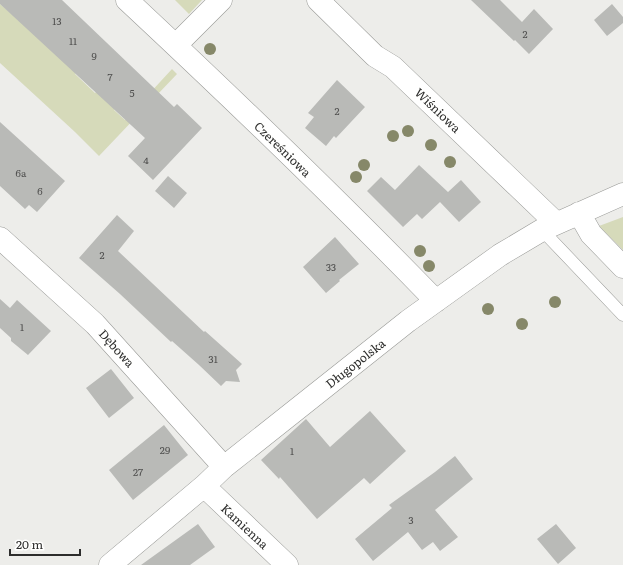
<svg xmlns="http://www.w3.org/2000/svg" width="623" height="565" font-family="Literata,serif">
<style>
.green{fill:#d6daba}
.building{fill:#b9bab7}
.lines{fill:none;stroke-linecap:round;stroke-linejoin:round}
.service-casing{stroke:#989996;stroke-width:13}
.minor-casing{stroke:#989996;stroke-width:23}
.service{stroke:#fff;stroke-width:12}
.minor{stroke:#fff;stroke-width:22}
.tree{fill:#868869}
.labels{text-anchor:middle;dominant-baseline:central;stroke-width:3;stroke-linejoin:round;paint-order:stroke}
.number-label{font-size:10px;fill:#50504f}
.street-label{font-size:12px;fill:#2d2d2c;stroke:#fffffe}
</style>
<rect width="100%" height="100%" fill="#ededea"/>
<path class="green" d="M 175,0 L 202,0 L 189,14 Z
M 0,4 L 22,23 L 80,68 L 75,74 L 95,93 L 100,88 L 118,105 L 114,110 L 125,120 L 172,69 L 177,74 L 99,156 L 75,132 L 0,63 Z
M 623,217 L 623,250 L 599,226 Z"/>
<path class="building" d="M 0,0 L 62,0 L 174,107 L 177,104 L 202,128 L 153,180 L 128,156 L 145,138 L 0,4 Z
M 471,0 L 500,0 L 522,22 L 534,9 L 553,29 L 529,54 L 515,40 L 514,41 Z
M 612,4 L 623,17 L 623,23 L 607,36 L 594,20 Z
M 337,80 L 365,107 L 336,138 L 334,136 L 326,146 L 305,128 L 314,117 L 308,113 Z
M 0,122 L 65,181 L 37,212 L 29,205 L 25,209 L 0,186 Z
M 419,165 L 448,192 L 461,180 L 481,202 L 459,222 L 440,202 L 422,219 L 417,214 L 403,227 L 367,191 L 381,177 L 395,190 Z
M 168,176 L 187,193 L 174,208 L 155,191 Z
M 117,215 L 134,231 L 118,251 L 204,332 L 205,331 L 242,364 L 236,370 L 240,382 L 226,381 L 221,386 L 199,365 L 172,341 L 171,342 L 120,294 L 79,258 Z
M 335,237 L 359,264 L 339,280 L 340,281 L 326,293 L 303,267 Z
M 0,299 L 10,308 L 17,300 L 51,331 L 28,355 L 11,341 L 11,338 L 0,328 Z
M 111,369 L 134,398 L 109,418 L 86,388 Z
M 370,411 L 406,451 L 370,484 L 364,478 L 317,519 L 280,477 L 279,479 L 261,460 L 306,419 L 330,447 Z
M 164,425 L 188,455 L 133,500 L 109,470 Z
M 455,456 L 473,479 L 435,510 L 458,537 L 440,551 L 433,542 L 422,550 L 408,532 L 373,561 L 355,539 L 392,508 L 389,505 L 435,472 Z
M 198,524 L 215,547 L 190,565 L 141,565 Z
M 556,524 L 576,548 L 558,564 L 537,539 Z"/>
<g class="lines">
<g class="service-casing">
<path id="service" d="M 542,230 L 623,315"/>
</g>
<g class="minor-casing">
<path id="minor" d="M 127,0 C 232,98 336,198 436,301
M 318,0 L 375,56 L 393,67 L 556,223
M 176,45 L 221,0
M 579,213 L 591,234 L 623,267
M 0,238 L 95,324 L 224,467
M 204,486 L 287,565
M 110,565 L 204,486 L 224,467 L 408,321 L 500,255 L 542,230 L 623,194"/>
</g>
<use href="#service" class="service"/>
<use href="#minor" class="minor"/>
</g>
<g class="tree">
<circle cx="210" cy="49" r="6"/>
<circle cx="408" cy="131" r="6"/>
<circle cx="393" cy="136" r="6"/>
<circle cx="431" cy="145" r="6"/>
<circle cx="450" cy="162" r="6"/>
<circle cx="364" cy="165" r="6"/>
<circle cx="356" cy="177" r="6"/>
<circle cx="420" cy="251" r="6"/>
<circle cx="429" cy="266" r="6"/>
<circle cx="555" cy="302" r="6"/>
<circle cx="488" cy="309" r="6"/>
<circle cx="522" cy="324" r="6"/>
</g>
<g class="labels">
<g class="number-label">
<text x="57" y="20">13</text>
<text x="525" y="33">2</text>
<text x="73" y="40">11</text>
<text x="94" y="55">9</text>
<text x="110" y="76">7</text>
<text x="132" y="92">5</text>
<text x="337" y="110">2</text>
<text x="146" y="159">4</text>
<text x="21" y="172">6a</text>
<text x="40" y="190">6</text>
<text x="102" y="254">2</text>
<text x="331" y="266">33</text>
<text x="22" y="326">1</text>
<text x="213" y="358">31</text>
<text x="165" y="449">29</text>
<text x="292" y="450">1</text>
<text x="138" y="471">27</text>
<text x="411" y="519">3</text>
</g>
<g class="street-label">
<text transform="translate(438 110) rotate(44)">Wiśniowa</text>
<text transform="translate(283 149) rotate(44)">Czereśniowa</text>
<text transform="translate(117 348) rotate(48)">Dębowa</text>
<text transform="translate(355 363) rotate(-38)">Długopolska</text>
<text transform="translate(245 526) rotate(43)">Kamienna</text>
</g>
</g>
<path d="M10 549v6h70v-6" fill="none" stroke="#2d2d2c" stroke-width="2"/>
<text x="16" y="549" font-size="12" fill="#2d2d2c" stroke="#fffffe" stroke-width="3" paint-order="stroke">20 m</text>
</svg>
